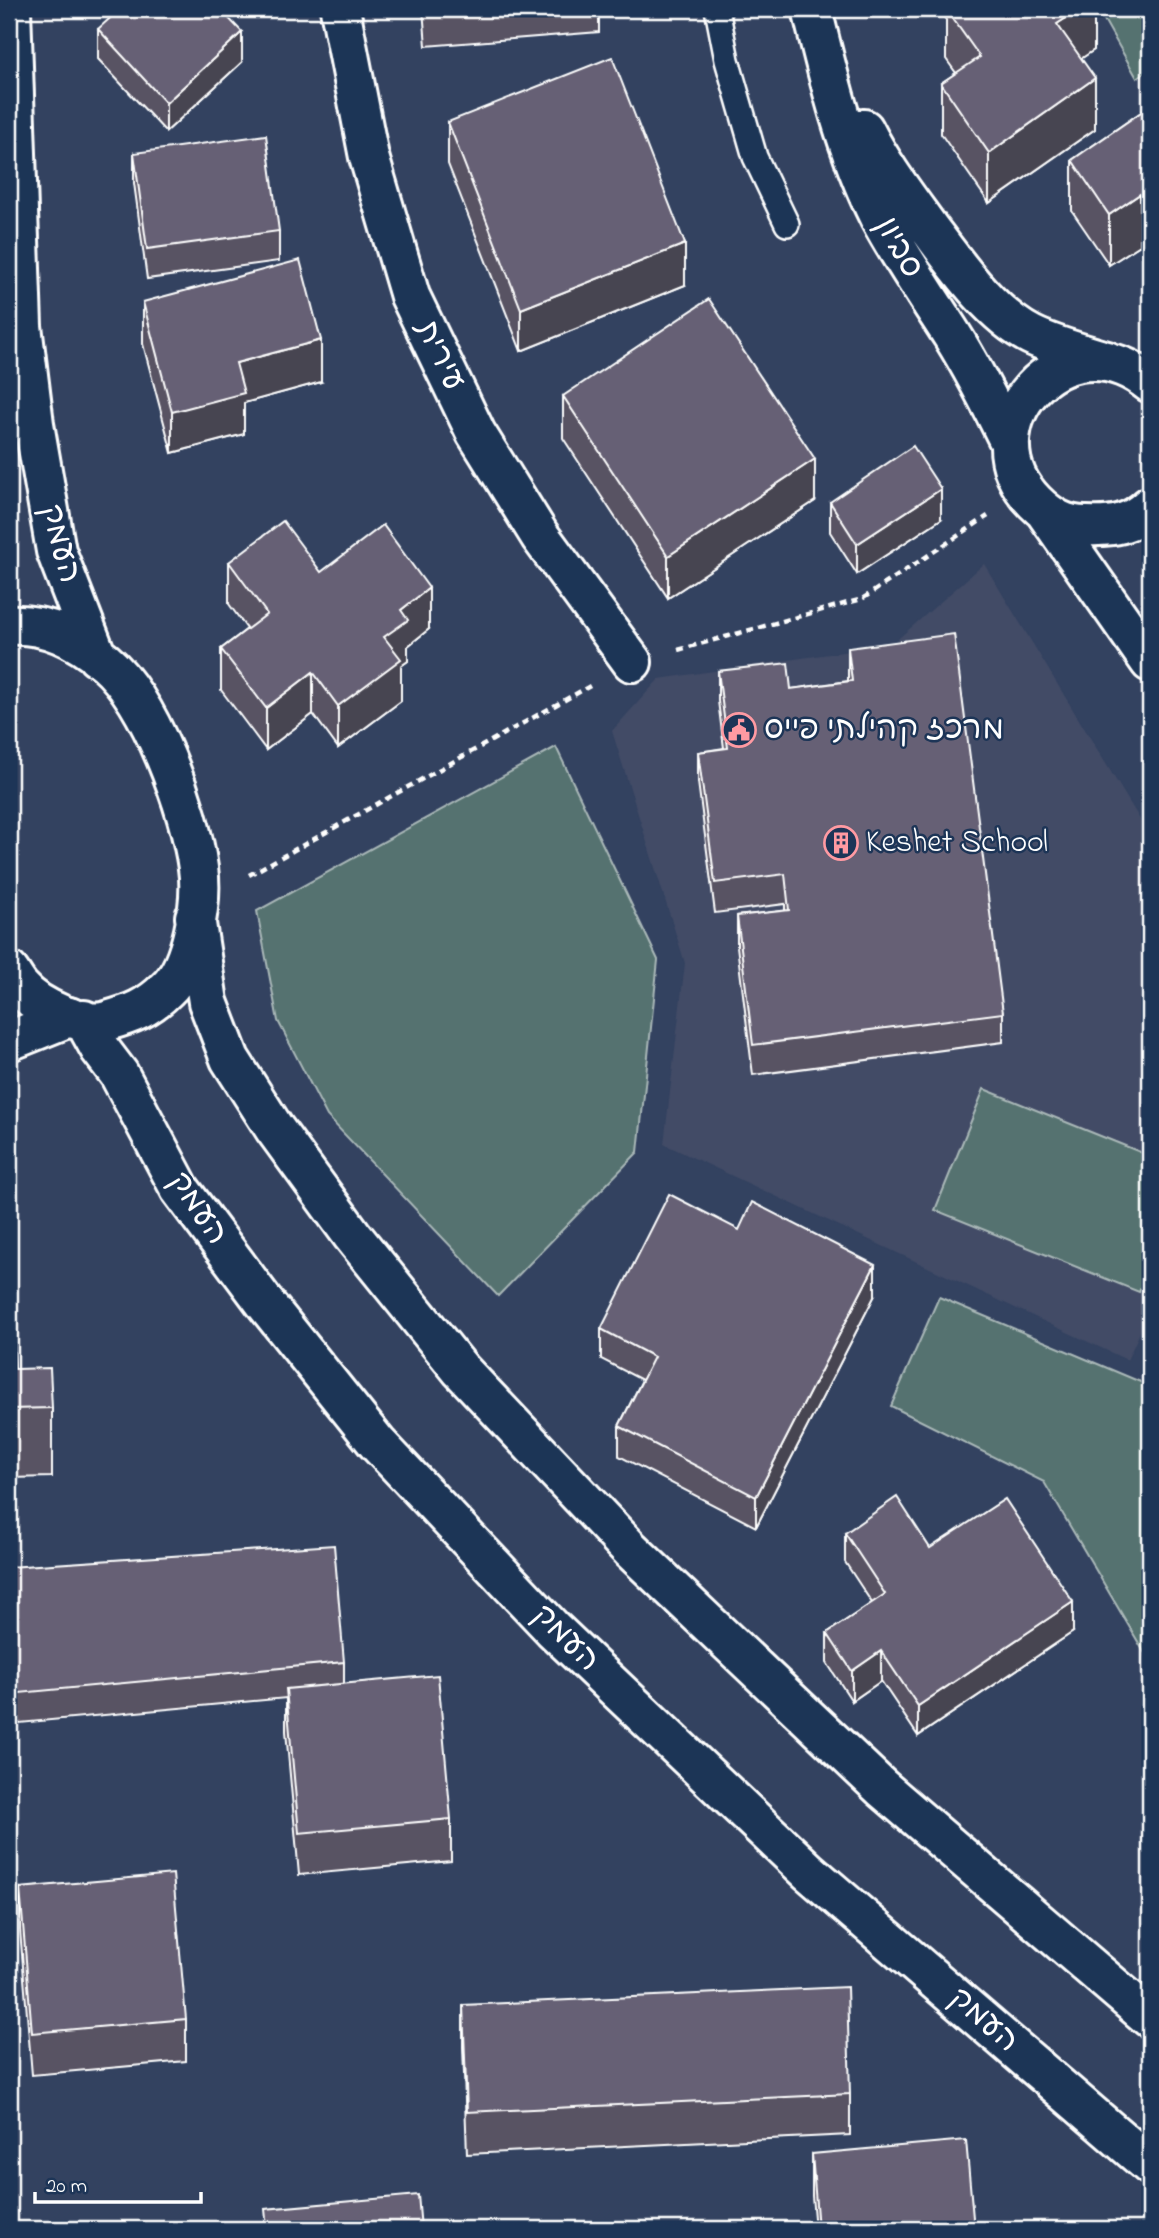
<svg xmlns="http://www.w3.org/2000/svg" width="1159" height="2238" font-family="'Indie Flower','Playpen Sans Hebrew',sans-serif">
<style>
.built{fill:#424b66}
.green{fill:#557270;stroke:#aab8b8;stroke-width:2}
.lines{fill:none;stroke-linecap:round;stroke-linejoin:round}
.lane-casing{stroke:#fff;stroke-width:28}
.street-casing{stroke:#fff;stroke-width:44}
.secondary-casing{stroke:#fff;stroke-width:44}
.path{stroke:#fff;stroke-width:4.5;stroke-dasharray:7 5;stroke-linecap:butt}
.lane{stroke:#1d3557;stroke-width:23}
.street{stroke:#1d3557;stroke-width:38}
.secondary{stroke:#1d3557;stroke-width:38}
.wall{fill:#585364;stroke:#fff;stroke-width:2}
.shaded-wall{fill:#474451;stroke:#fff;stroke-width:2}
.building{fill:#666174;stroke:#fff;stroke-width:2}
.labels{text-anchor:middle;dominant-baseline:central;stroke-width:5;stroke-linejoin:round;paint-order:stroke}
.street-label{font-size:32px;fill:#fff;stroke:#1d3557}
.poi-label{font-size:32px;fill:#fff;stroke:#1d3557;text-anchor:start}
</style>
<rect width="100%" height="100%" fill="#334260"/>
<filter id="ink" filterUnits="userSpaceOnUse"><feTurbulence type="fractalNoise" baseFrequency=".0143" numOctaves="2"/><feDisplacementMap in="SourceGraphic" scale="14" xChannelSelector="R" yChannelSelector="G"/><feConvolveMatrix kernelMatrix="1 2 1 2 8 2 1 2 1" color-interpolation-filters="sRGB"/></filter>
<g filter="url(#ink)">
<path class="built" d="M 984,564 L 1150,836 L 1150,1311 L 1127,1360 L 664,1144 L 685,963 L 612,731 L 659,679 L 891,645 Z"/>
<path class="green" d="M 1098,9 L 1150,9 L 1150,69 L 1137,78 Z
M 556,747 L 658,960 L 638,1152 L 498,1296 L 327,1116 L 278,1021 L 257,911 Z
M 984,1089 L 1150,1156 L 1150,1264 L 1139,1292 L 935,1210 Z
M 939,1297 L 1150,1386 L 1150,1662 L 1044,1482 L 891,1406 Z"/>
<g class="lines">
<g class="lane-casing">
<path id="lane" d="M 717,9 L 727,60 L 755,157 L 787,224"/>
</g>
<g class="street-casing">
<path id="street" d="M 340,9 L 369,157 L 410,296 L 476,433 L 540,536 L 632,662
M 9,1041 L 69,1017"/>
</g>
<g class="secondary-casing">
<path id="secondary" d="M 11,9 L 22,326 L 34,424 L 56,551 L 97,657
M 812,9 C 829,80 846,151 879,217 C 901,258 927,296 952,335 C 974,370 992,406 1010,443
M 864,129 C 882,165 905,195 928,227 C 955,263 990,314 1031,335 C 1055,347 1081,353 1107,361
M 1150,383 C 1063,312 962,429 1035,502 C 1050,517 1065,526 1086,526 C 1113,527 1130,525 1150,506
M 1046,513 L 1150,662
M 9,625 C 46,623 76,638 105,662 C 151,701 190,810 198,868 C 203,901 192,966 167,989 C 148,1008 132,1014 107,1021 C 82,1028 37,1007 21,988 C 16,983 13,976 9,971
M 195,917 L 208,1002 L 230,1059 L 274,1128 L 352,1235 L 461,1370 L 631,1550 L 882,1788 L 1150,2018
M 84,1020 L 100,1049 L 119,1074 L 180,1189 L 265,1303 L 377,1443 L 553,1629 L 808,1871 L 1150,2165"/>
</g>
<path class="path" d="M 678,650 L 862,599 L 988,516
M 249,875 L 590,686"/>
<use href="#lane" class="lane"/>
<use href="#street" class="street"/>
<use href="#secondary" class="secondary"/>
</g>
<path class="wall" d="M 423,9 L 599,9 L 599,32 L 426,46 Z
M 938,9 L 1094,9 L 1094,50 L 1081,58 L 1095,129 L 989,203 L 941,134 L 941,83 L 956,73 L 946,59 L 946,20 Z
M 98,29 L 242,62 L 166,132 L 98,59 Z
M 1150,106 L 1150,260 L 1140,245 L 1109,265 L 1072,211 L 1072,160 Z
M 448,122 L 685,285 L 521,351 L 448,164 Z
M 134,153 L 279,231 L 279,261 L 147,279 L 134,183 Z
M 143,302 L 321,382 L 244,403 L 244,434 L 172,453 L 143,344 Z
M 563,396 L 815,501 L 668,598 L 563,438 Z
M 830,502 L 941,519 L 857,574 L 830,532 Z
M 229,562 L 321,572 L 429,629 L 408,646 L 408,661 L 401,666 L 401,701 L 338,748 L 313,714 L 266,750 L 221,690 L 221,649 L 247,629 L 229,604 Z
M 848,648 L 1003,1013 L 1003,1042 L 753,1075 L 737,946 L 737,916 L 785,911 L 785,904 L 715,913 L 698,782 L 698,752 L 724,748 L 718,701 L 718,671 L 791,689 L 848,681 Z
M 739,1230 L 875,1295 L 756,1527 L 619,1456 L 619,1426 L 642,1380 L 601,1359 L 601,1329 Z
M 9,1245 L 15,1369 L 52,1408 L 52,1477 L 9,1478 Z
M 845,1533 L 930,1548 L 1073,1632 L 918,1736 L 881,1681 L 852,1701 L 827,1663 L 827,1633 L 872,1603 L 845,1562 Z
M 9,1567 L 344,1662 L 344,1684 L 451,1819 L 451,1861 L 299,1875 L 286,1731 L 286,1698 L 9,1724 Z
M 20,1888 L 186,2019 L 186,2061 L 32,2075 L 20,1930 Z
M 463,2005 L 850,2094 L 850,2135 L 467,2154 L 463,2047 Z
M 812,2154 L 974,2229 L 815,2229 L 812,2196 Z"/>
<path class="shaded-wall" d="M 1080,9 L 1094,9 L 1094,50 L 1057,75 L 1057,24 Z
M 242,32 L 242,62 L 166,132 L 166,103 Z
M 1095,78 L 1095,129 L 989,203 L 989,153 Z
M 1140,194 L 1140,245 L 1109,265 L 1109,215 Z
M 685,244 L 685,285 L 521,351 L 521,309 Z
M 321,340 L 321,382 L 244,403 L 244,434 L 172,453 L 172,412 L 236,363 Z
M 815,459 L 815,501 L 668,598 L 668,556 Z
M 941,489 L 941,519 L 857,574 L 857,544 Z
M 429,588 L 429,629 L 408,646 L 408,661 L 401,666 L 401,701 L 338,748 L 338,706 L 384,637 L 401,610 Z
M 313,672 L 313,714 L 266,750 L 266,708 Z
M 875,1265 L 875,1295 L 756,1527 L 756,1497 Z
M 1073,1602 L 1073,1632 L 918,1736 L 918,1706 Z
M 881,1651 L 881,1681 L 852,1701 L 852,1671 Z"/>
<path class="building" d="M 120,9 L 220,9 L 242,32 L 166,103 L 98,29 Z
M 946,9 L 1080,9 L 1057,24 L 1095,78 L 989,153 L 941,83 L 980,57 Z
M 612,57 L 685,244 L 521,309 L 448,122 Z
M 1150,106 L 1150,209 L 1140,194 L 1109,215 L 1072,160 Z
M 266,135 L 279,231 L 147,249 L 134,153 Z
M 300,260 L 321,340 L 236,363 L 244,393 L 172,412 L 143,302 Z
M 709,299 L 815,459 L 668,556 L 563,396 Z
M 913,446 L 941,489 L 857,544 L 830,502 Z
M 283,521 L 321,572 L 383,525 L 429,588 L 401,610 L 408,620 L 384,637 L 401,659 L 338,706 L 313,672 L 266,708 L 221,649 L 267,614 L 229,562 Z
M 954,634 L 1003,1013 L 753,1045 L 737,916 L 789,910 L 785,874 L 715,883 L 698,752 L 728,748 L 718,671 L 788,663 L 791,689 L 852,681 L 848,648 Z
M 669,1194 L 739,1230 L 752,1202 L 875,1265 L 756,1497 L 619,1426 L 654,1357 L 601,1329 Z
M 9,1245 L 11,1245 L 15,1369 L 50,1368 L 52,1408 L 9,1409 Z
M 897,1497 L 930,1548 L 1005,1499 L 1073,1602 L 918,1706 L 881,1651 L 852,1671 L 827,1633 L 885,1594 L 845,1533 Z
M 334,1545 L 344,1662 L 9,1694 L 9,1567 Z
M 438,1675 L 451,1819 L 299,1833 L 286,1689 Z
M 173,1874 L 186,2019 L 32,2033 L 20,1888 Z
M 847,1987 L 850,2094 L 467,2112 L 463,2005 Z
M 966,2140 L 974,2229 L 818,2229 L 812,2154 Z
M 418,2195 L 421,2229 L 267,2229 L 265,2209 Z"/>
</g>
<defs>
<g id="civic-ring" transform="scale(1.75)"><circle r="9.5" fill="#1d3557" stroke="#ff9aa2" stroke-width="1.5"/><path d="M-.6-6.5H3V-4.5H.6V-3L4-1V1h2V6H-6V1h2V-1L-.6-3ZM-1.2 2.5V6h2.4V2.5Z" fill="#ff9aa2"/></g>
<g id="building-ring" transform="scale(1.75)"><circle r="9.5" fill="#1d3557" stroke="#ff9aa2" stroke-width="1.5"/><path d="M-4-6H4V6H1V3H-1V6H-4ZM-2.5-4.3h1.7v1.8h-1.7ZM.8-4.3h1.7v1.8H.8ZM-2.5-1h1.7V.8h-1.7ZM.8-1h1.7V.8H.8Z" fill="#ff9aa2"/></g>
</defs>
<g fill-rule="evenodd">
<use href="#civic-ring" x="739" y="730"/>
<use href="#building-ring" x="841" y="843"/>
</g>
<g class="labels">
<g class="street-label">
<text transform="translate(898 248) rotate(61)">סביון</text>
<text transform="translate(439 356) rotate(64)">עירית</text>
<text transform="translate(59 544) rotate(75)">העמק</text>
<text transform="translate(197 1209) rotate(56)">העמק</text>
<text transform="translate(565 1639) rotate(45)">העמק</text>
<text transform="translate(983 2021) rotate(41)">העמק</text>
</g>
<g class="poi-label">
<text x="764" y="730">מרכז קהילתי פייס</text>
<text x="866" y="843">Keshet School</text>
</g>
</g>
<rect width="1159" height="2238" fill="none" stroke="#1d3557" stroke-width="35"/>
<rect x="18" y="18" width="1124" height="2203" fill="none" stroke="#fff" stroke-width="2.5" filter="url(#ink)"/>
<path d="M35 2192v10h166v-10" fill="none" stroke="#ffffff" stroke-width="3.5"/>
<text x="46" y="2192" font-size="21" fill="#ffffff" stroke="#1d3557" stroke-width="5" paint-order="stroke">20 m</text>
</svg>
